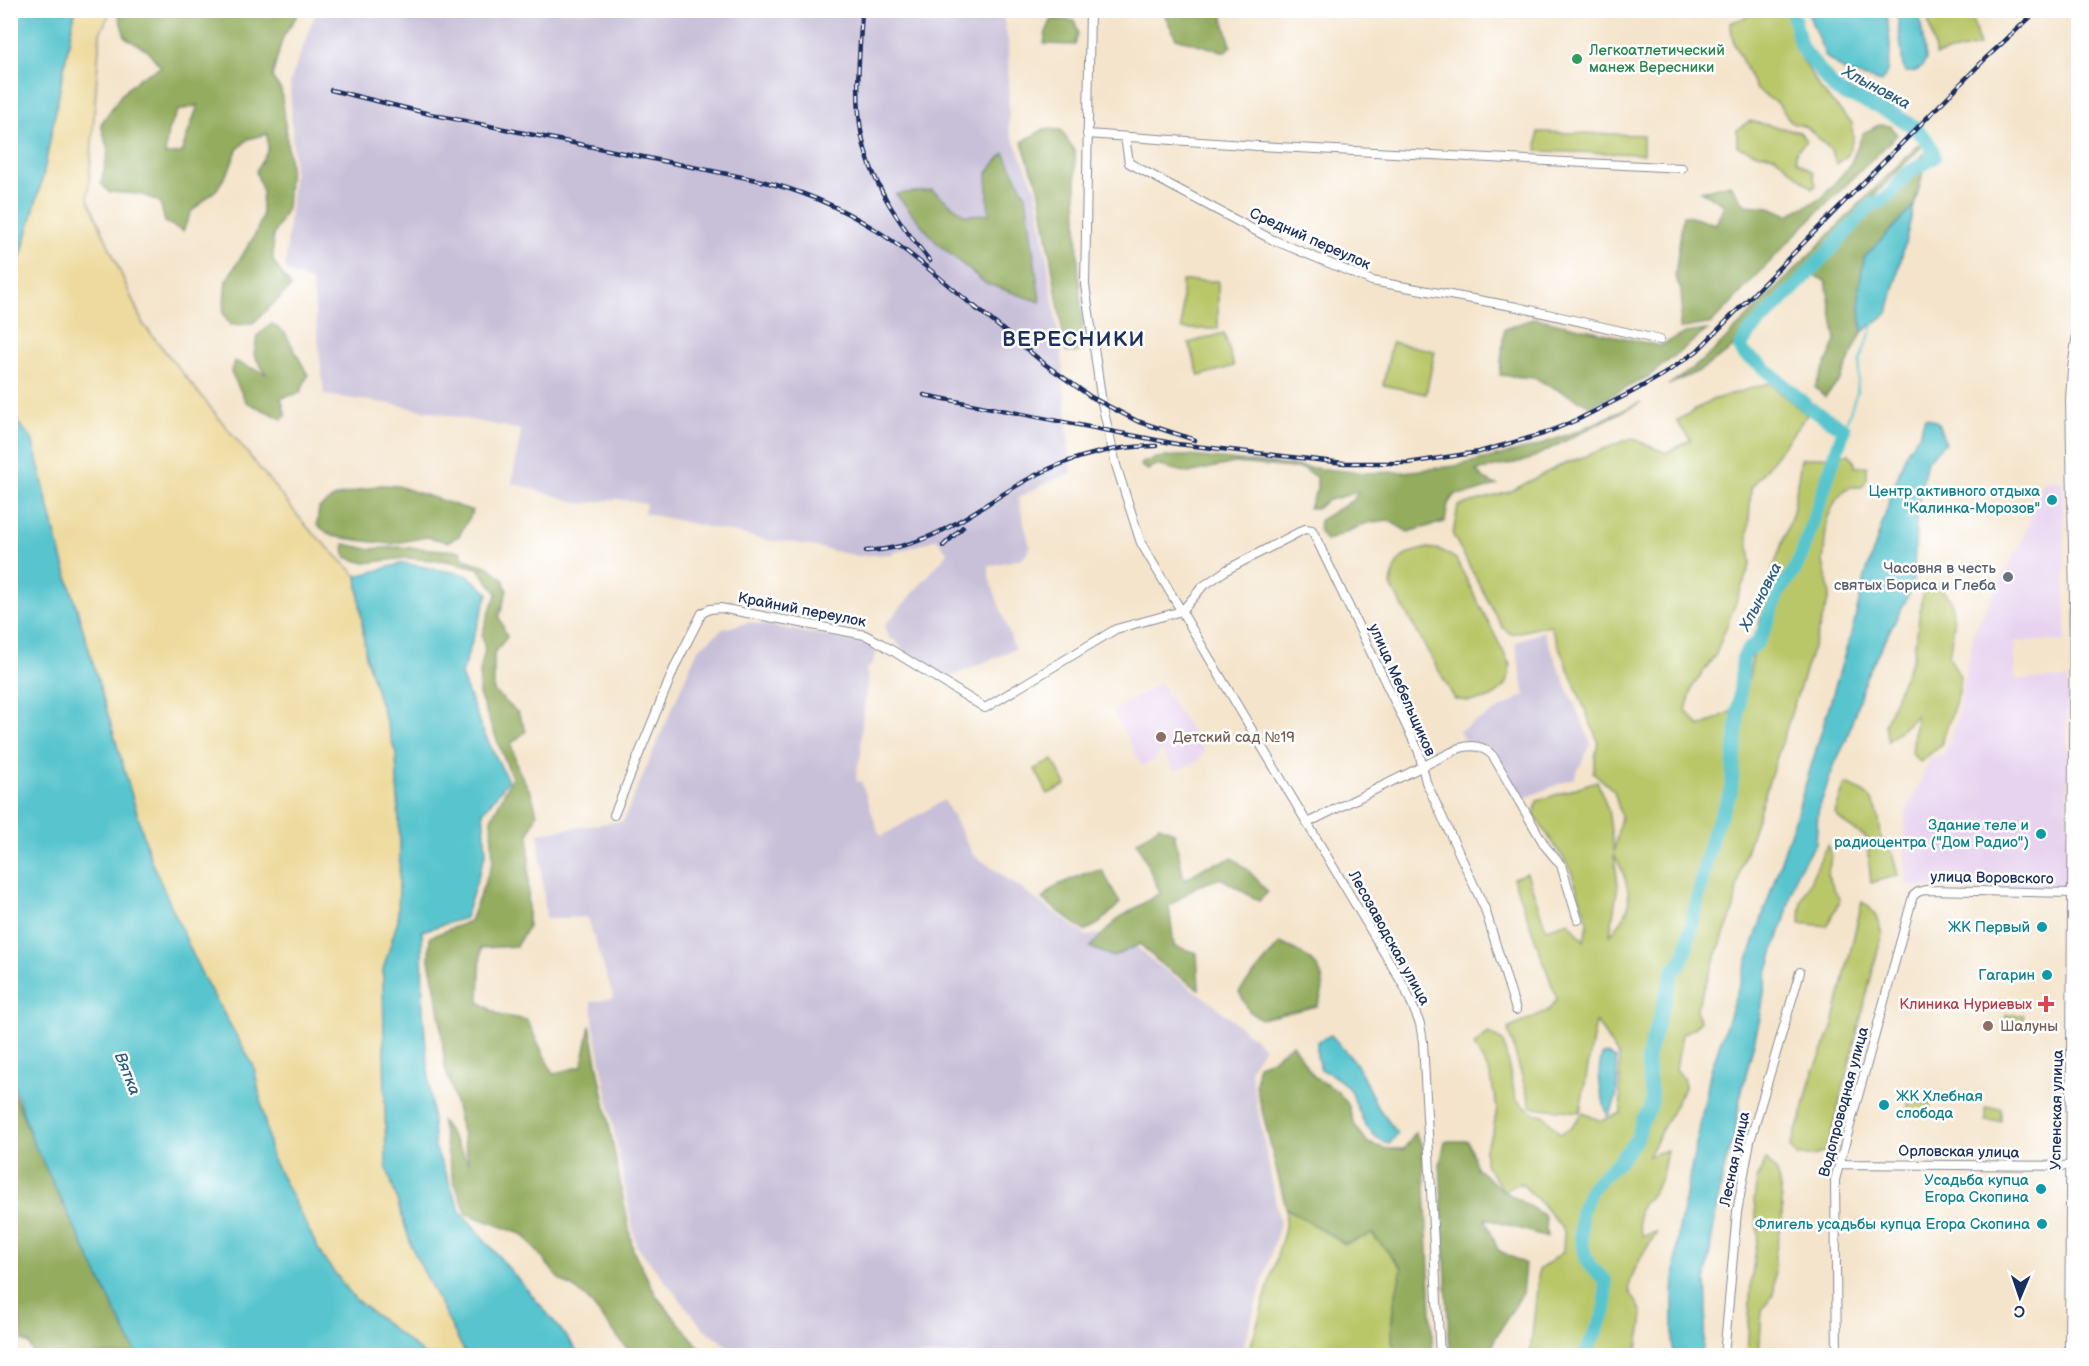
<svg xmlns="http://www.w3.org/2000/svg" width="2089" height="1366" font-family="'Balsamiq Sans',sans-serif">
<style>
.built{fill:#e7d2ef}
.industrial{fill:#c8bfd8}
.green{fill:#bac769;stroke:#6a7b64;stroke-width:1.5;fill-rule:evenodd}
.forest{fill:#93ac5d;stroke:#576e5e;stroke-width:1.5;fill-rule:evenodd}
.sand{fill:#eeda9e;stroke:#84847e;stroke-width:1.5}
.water{fill:#58c5ce;stroke:#3a7a96;stroke-width:1.5}
.lines{fill:none;stroke-linecap:round;stroke-linejoin:round}
.stream{stroke:#58c5ce;stroke-width:2}
.river{stroke:#58c5ce;stroke-width:14}
.minor-casing{stroke:#888a94;stroke-width:10}
.minor{stroke:#fff;stroke-width:8}
.rail-casing{stroke:#1b2f5e;stroke-width:4.5}
.rail{stroke:#fff;stroke-width:2;stroke-dasharray:7;stroke-linecap:butt}
.leisure-dot{fill:#2e9e5b;stroke:#fff;stroke-width:2}
.culture-dot{fill:#0f9aa8;stroke:#fff;stroke-width:2}
.worship-dot{fill:#6b7280;stroke:#fff;stroke-width:2}
.education-dot{fill:#8d6e63;stroke:#fff;stroke-width:2}
.health-dot{fill:#e0444e;stroke:#fff;stroke-width:2}
.labels{text-anchor:middle;dominant-baseline:central;stroke-width:5;stroke-linejoin:round;paint-order:stroke}
.leisure-label{font-size:15px;fill:#27864d;stroke:#fff;text-anchor:start}
.street-label{font-size:15px;fill:#1b2f5e;stroke:#fff}
.culture-label{font-size:15px;fill:#0d838f;stroke:#fff;text-anchor:end}
.worship-label{font-size:15px;fill:#5b616d;stroke:#fff;text-anchor:end}
.education-label{font-size:15px;fill:#785e54;stroke:#fff;text-anchor:start}
.health-label{font-size:15px;fill:#be3a42;stroke:#fff;text-anchor:end}
.water-label{font-size:16px;font-style:italic;fill:#2d5c80;stroke:#fff}
.district-label{font-size:21px;font-weight:bold;letter-spacing:1.5px;fill:#1b2f5e;stroke:#fff}
</style>
<rect width="100%" height="100%" fill="#fff"/>
<filter id="ink" filterUnits="userSpaceOnUse"><feTurbulence type="fractalNoise" baseFrequency=".0167" numOctaves="2"/><feDisplacementMap in="SourceGraphic" scale="12" xChannelSelector="R" yChannelSelector="G"/><feConvolveMatrix kernelMatrix="1 2 1 2 8 2 1 2 1" color-interpolation-filters="sRGB"/></filter>
<filter id="wash" filterUnits="userSpaceOnUse"><feTurbulence type="fractalNoise" baseFrequency=".008" numOctaves="4" result="noise"/><feDisplacementMap in="SourceGraphic" scale="24" xChannelSelector="R" yChannelSelector="G"/><feGaussianBlur stdDeviation="1.35" result="paint"/><feColorMatrix in="noise" values="0 0 0 0 0 0 0 0 0 0 0 0 0 0 0 0 0 1.4 0 .05"/><feComposite in="paint" operator="in"/></filter>
<g filter="url(#wash)">
<rect width="100%" height="100%" fill="#f4e4cb"/>
<path class="built" d="M 2063,480 L 2066,641 L 2014,641 L 2015,679 L 2067,679 L 2068,885 L 2064,889 L 1906,886 L 1905,815 L 1931,758 L 1943,756 L 1956,724 L 1974,631 L 2023,538 L 2044,481 Z
M 1160,683 L 1205,752 L 1196,762 L 1174,771 L 1162,750 L 1154,760 L 1142,766 L 1113,711 Z
M 2075,1038 L 2078,1038 L 2078,1162 L 2073,1158 Z"/>
<path class="industrial" d="M 316,11 L 1002,11 L 1008,41 L 1009,129 L 1036,190 L 1062,357 L 1071,473 L 1042,485 L 1018,498 L 1030,547 L 1026,555 L 1020,559 L 989,566 L 989,577 L 1015,649 L 948,678 L 904,651 L 897,642 L 889,638 L 885,625 L 948,553 L 937,539 L 891,554 L 858,556 L 791,542 L 771,541 L 644,513 L 646,504 L 617,499 L 583,504 L 512,483 L 521,430 L 392,404 L 324,395 L 312,282 L 288,272 L 285,268 L 294,169 L 290,82 Z
M 749,622 L 863,643 L 869,645 L 877,653 L 871,666 L 866,669 L 868,678 L 862,722 L 861,754 L 856,773 L 857,782 L 861,781 L 878,831 L 882,836 L 944,800 L 973,854 L 1087,936 L 1119,932 L 1155,963 L 1212,1003 L 1264,1047 L 1250,1069 L 1280,1224 L 1241,1355 L 739,1355 L 702,1327 L 636,1245 L 594,1026 L 591,1002 L 614,998 L 587,917 L 546,919 L 538,833 L 623,821 L 698,649 L 723,629 Z
M 1543,631 L 1591,743 L 1574,778 L 1522,799 L 1495,750 L 1464,740 L 1459,731 L 1525,695 L 1515,643 Z"/>
<path class="green" d="M 1940,10 L 1971,11 L 1979,46 L 1936,55 L 1927,13 Z
M 1753,11 L 1789,11 L 1796,49 L 1821,90 L 1852,123 L 1853,139 L 1848,155 L 1837,164 L 1831,150 L 1807,127 L 1792,123 L 1779,105 L 1756,89 L 1734,44 L 1730,23 L 1752,15 Z
M 1749,121 L 1800,132 L 1806,141 L 1796,152 L 1796,161 L 1813,172 L 1816,186 L 1812,188 L 1775,156 L 1757,153 L 1737,146 L 1737,130 Z
M 1538,132 L 1643,135 L 1643,154 L 1537,151 Z
M 1182,281 L 1218,281 L 1218,329 L 1182,329 Z
M 1224,333 L 1234,366 L 1199,376 L 1189,343 Z
M 1392,342 L 1435,351 L 1426,394 L 1383,385 Z
M 1769,383 L 1807,415 L 1751,488 L 1748,537 L 1751,563 L 1716,654 L 1693,686 L 1686,710 L 1700,727 L 1734,710 L 1748,680 L 1766,589 L 1793,512 L 1801,459 L 1849,454 L 1855,463 L 1855,467 L 1867,466 L 1867,478 L 1862,487 L 1850,487 L 1845,490 L 1836,500 L 1827,519 L 1823,562 L 1830,595 L 1740,870 L 1734,908 L 1696,1010 L 1700,1021 L 1694,1028 L 1682,1034 L 1676,1069 L 1683,1078 L 1685,1086 L 1648,1156 L 1667,1150 C 1665,1159 1664,1169 1661,1178 C 1653,1203 1628,1203 1643,1236 L 1657,1232 C 1647,1247 1635,1265 1630,1283 C 1627,1294 1636,1299 1640,1308 C 1646,1323 1637,1341 1636,1355 L 1530,1355 L 1539,1270 L 1563,1252 L 1564,1231 L 1541,1203 L 1521,1183 L 1504,1191 L 1485,1164 L 1485,1148 L 1493,1132 L 1497,1108 L 1490,1074 L 1474,1045 L 1488,1033 L 1503,1041 L 1516,1100 L 1535,1114 L 1544,1115 L 1560,1134 L 1571,1127 L 1583,1113 L 1601,1121 L 1621,1113 L 1619,1057 L 1596,1021 L 1580,1112 L 1531,1107 L 1508,1029 L 1549,1010 L 1557,999 L 1513,878 L 1527,873 L 1546,929 L 1569,922 L 1584,941 L 1588,922 L 1570,868 L 1534,815 L 1537,801 L 1597,781 L 1608,810 L 1614,852 L 1621,816 L 1614,791 L 1593,772 L 1598,741 L 1550,625 L 1511,634 L 1502,627 L 1453,535 L 1458,506 L 1509,492 L 1557,467 L 1632,438 L 1666,453 L 1691,440 L 1676,421 L 1712,400 ZM 1614,855 C 1622,867 1631,890 1628,906 C 1626,917 1617,927 1610,935 L 1618,885 Z
M 1428,548 L 1441,550 L 1456,559 L 1510,665 C 1509,697 1482,705 1455,699 L 1391,586 C 1393,559 1403,553 1428,548 Z
M 1938,585 L 1951,600 L 1954,624 L 1949,656 L 1960,677 L 1959,692 L 1941,745 L 1920,762 L 1912,754 L 1916,716 L 1888,741 L 1885,725 L 1901,683 L 1913,658 L 1923,591 Z
M 2078,605 L 2078,1038 L 2075,1038 L 2076,609 Z
M 1053,760 L 1066,785 L 1048,794 L 1035,769 Z
M 1845,784 C 1876,794 1879,807 1881,838 L 1890,846 L 1898,875 L 1871,883 L 1867,838 L 1845,824 L 1835,813 Z
M 1827,845 L 1832,856 L 1827,875 L 1840,900 L 1827,926 L 1800,923 L 1801,901 Z
M 1862,902 C 1875,910 1878,920 1882,934 L 1827,1151 L 1814,1156 L 1797,1156 L 1790,1147 L 1801,1118 L 1811,1078 L 1832,1029 Z
M 2006,1015 L 2023,1015 L 2023,1028 L 2006,1028 Z
M 1908,1102 L 1930,1103 L 1930,1116 L 1908,1116 Z
M 1986,1108 L 2001,1108 L 2001,1121 L 1986,1121 Z
M 1766,1159 L 1777,1172 L 1782,1199 L 1782,1222 L 1775,1255 L 1774,1294 L 1762,1310 L 1759,1355 L 1747,1355 L 1751,1282 L 1758,1234 L 1754,1201 L 1757,1179 Z
M 1286,1208 L 1345,1244 L 1372,1234 L 1402,1268 C 1395,1297 1387,1327 1395,1355 L 1248,1356 L 1285,1229 Z"/>
<path class="forest" d="M 121,11 L 300,11 L 283,37 L 272,77 L 281,90 L 290,165 L 287,208 L 273,236 L 273,261 L 291,287 L 252,324 L 230,325 L 223,313 L 226,281 L 255,235 L 262,217 L 262,190 L 256,171 L 268,150 L 267,134 L 248,139 L 237,150 L 229,170 L 217,189 L 191,212 L 183,231 L 165,222 L 160,202 L 140,194 L 109,192 L 101,183 L 108,152 L 101,124 L 121,95 L 139,78 L 161,67 L 147,50 L 125,37 L 119,16 ZM 198,105 L 181,153 L 165,155 L 168,130 L 178,111 Z
M 1166,11 L 1221,11 L 1231,46 L 1225,52 L 1176,38 L 1165,16 Z
M 1052,19 L 1075,21 L 1078,33 L 1075,45 L 1044,44 L 1046,32 Z
M 1879,125 L 1891,126 L 1897,135 L 1797,233 L 1712,323 L 1679,329 L 1682,307 L 1681,290 L 1675,276 L 1683,215 L 1716,224 L 1724,205 L 1701,191 L 1730,184 L 1745,205 L 1770,207 L 1788,215 L 1822,198 L 1850,165 L 1863,133 Z
M 1044,129 L 1061,130 L 1075,151 L 1078,260 L 1084,349 L 1077,353 L 1066,352 L 1039,187 L 1028,161 L 1022,142 Z
M 1917,146 L 1922,146 L 1750,325 L 1729,351 L 1699,371 L 1668,385 L 1692,369 L 1714,351 Z
M 1004,153 L 1026,196 L 1040,302 L 985,283 L 935,241 L 896,194 L 932,190 L 965,215 L 989,214 L 987,173 Z
M 1924,153 L 1926,163 L 1914,206 L 1864,258 L 1859,290 L 1862,332 L 1840,380 L 1825,397 L 1815,387 L 1836,341 L 1826,281 L 1810,274 Z
M 1535,318 L 1660,346 L 1685,333 L 1707,330 L 1649,376 L 1591,406 L 1534,378 L 1500,375 L 1504,329 Z
M 272,324 L 285,333 L 308,375 L 300,393 L 281,398 L 286,416 L 282,419 L 246,402 L 231,372 L 234,361 L 266,374 L 254,355 L 257,336 Z
M 1641,402 L 1528,460 L 1476,471 L 1484,479 L 1497,485 L 1471,493 L 1454,495 L 1448,504 L 1445,522 L 1408,532 L 1388,520 L 1367,523 L 1326,541 L 1319,531 L 1320,520 L 1353,500 L 1359,492 L 1326,501 L 1316,509 L 1309,508 L 1317,489 L 1317,478 L 1304,469 L 1235,463 L 1188,473 L 1160,466 L 1154,466 L 1148,470 L 1141,466 L 1142,463 C 1159,455 1171,456 1190,456 L 1365,473 L 1403,472 L 1455,466 L 1534,447 L 1580,430 Z
M 380,485 L 398,486 L 473,511 L 459,536 L 447,542 L 427,537 L 391,544 L 357,540 L 332,536 L 317,525 L 319,508 L 335,497 Z
M 344,544 L 368,549 L 400,547 L 460,551 L 464,559 L 489,567 L 503,579 L 507,591 L 499,617 L 507,637 L 494,653 L 494,691 L 518,713 L 526,731 L 511,744 L 518,769 L 532,795 L 537,814 L 529,833 L 528,927 L 516,946 L 481,948 L 479,1002 L 499,1015 L 527,1020 L 553,1074 L 582,1066 L 590,1026 L 633,1250 L 657,1297 L 706,1355 L 632,1355 L 589,1301 L 577,1290 L 559,1279 L 524,1235 L 467,1214 L 453,1179 L 441,1120 L 469,1163 L 452,1089 L 445,1067 L 439,1007 L 429,960 L 430,937 L 470,921 L 493,861 L 491,819 L 512,778 L 479,694 L 480,671 L 485,650 L 482,635 L 488,615 L 497,593 L 478,568 L 447,561 L 405,558 L 365,563 L 345,557 Z
M 1159,826 L 1174,832 L 1184,880 L 1207,866 L 1233,858 L 1248,870 L 1268,892 L 1259,901 L 1221,878 L 1197,886 L 1169,906 L 1174,946 L 1197,953 L 1199,989 L 1162,965 L 1140,944 L 1113,957 L 1090,947 L 1119,918 L 1160,893 L 1137,842 Z
M 1102,870 L 1120,903 L 1100,923 L 1085,931 L 1042,899 L 1056,886 L 1088,872 Z
M 1280,943 C 1309,955 1335,971 1317,1006 L 1261,1019 L 1249,1011 L 1239,992 Z
M 1292,1044 L 1314,1077 L 1336,1090 L 1348,1104 L 1354,1124 L 1368,1143 L 1387,1149 L 1404,1149 L 1415,1133 L 1423,1147 L 1433,1355 L 1395,1355 C 1387,1327 1395,1297 1402,1268 L 1372,1234 L 1345,1244 L 1286,1208 L 1256,1086 L 1258,1065 C 1272,1062 1280,1052 1292,1044 Z
M 10,1083 L 33,1142 L 137,1355 L 34,1355 L 29,1344 L 23,1341 L 19,1315 L 11,1314 L 11,1294 L 15,1284 L 10,1278 Z
M 1445,1141 L 1468,1141 L 1477,1169 L 1504,1191 L 1545,1216 L 1547,1237 L 1485,1218 L 1498,1250 L 1525,1264 L 1522,1294 L 1495,1338 L 1489,1355 L 1450,1355 L 1440,1165 Z"/>
<path class="sand" d="M 75,11 L 111,11 L 100,33 L 88,198 L 143,324 L 307,527 L 357,576 L 366,657 L 396,754 L 400,847 L 398,920 L 383,970 L 386,1165 L 412,1248 L 466,1355 L 425,1355 L 355,1299 L 323,1258 L 272,1158 L 254,1067 L 202,975 L 151,861 L 57,541 L 32,439 L 11,415 L 11,292 L 43,176 Z"/>
<path class="water" d="M 11,10 L 75,11 L 43,176 L 11,292 Z
M 1807,11 L 1886,11 C 1889,33 1895,62 1882,82 L 1847,73 L 1826,57 Z
M 1897,11 L 1919,11 L 1926,59 C 1923,68 1916,73 1906,72 L 1903,66 Z
M 1914,206 L 1888,313 L 1862,332 L 1859,290 L 1864,258 Z
M 10,415 L 32,439 L 57,541 L 151,861 L 202,975 L 254,1067 L 272,1158 L 323,1258 L 355,1299 L 425,1355 L 137,1355 L 33,1142 L 10,1074 Z
M 1925,417 L 1938,422 L 1945,443 L 1927,460 L 1920,493 L 1916,525 L 1914,572 L 1911,590 L 1866,677 L 1846,741 L 1835,763 L 1818,811 L 1816,843 L 1797,872 L 1784,922 L 1775,946 L 1767,974 L 1760,1018 L 1740,1098 L 1735,1133 L 1725,1165 L 1718,1200 L 1706,1276 L 1707,1306 L 1702,1355 L 1673,1355 L 1673,1293 L 1678,1234 L 1711,1070 L 1796,816 L 1853,627 L 1865,577 L 1897,478 L 1907,451 L 1919,435 Z
M 403,563 L 467,575 L 488,593 L 461,675 L 483,731 L 508,781 L 483,812 L 486,852 L 465,918 L 422,931 L 423,1013 L 435,1147 L 461,1212 L 557,1325 L 580,1355 L 466,1355 L 412,1248 L 386,1165 L 383,970 L 398,920 L 400,847 L 396,754 L 366,657 L 357,576 Z
M 1331,1035 L 1357,1065 L 1377,1106 L 1398,1134 L 1389,1144 C 1359,1132 1363,1111 1348,1088 C 1342,1079 1330,1074 1321,1069 L 1317,1058 L 1317,1042 Z
M 1607,1054 L 1616,1059 C 1617,1083 1621,1094 1608,1116 C 1601,1098 1596,1073 1602,1055 Z"/>
<g class="lines">
<path class="stream" d="M 1844,429 L 1857,392 L 1860,360 L 1874,323"/>
<path class="river" d="M 1586,1356 C 1589,1339 1601,1326 1605,1310 C 1607,1301 1606,1290 1605,1280 L 1590,1266 L 1585,1257 L 1581,1236 L 1581,1213 L 1592,1187 L 1619,1161 L 1637,1139 L 1642,1121 L 1649,1111 L 1652,1101 L 1647,1059 L 1673,971 L 1679,965 L 1685,953 L 1713,832 L 1731,792 L 1743,658 L 1748,650 L 1757,643 L 1764,630 L 1778,593 L 1793,573 L 1802,554 L 1844,429 L 1808,407 L 1762,366 L 1744,354 L 1740,347 L 1751,331 L 1803,279 L 1872,204 L 1885,200 L 1907,174 L 1934,157 C 1929,123 1868,102 1841,93 L 1834,88 L 1801,47 L 1792,10"/>
</g>
</g>
<g filter="url(#ink)">
<g class="lines">
<g class="minor-casing">
<path id="minor" d="M 1090,10 L 1085,285 L 1102,403 L 1116,465 L 1141,543 L 1405,988 L 1420,1024 L 1423,1042 L 1440,1356
M 1087,134 L 1258,146 L 1682,168
M 1125,137 L 1129,163 L 1271,239 L 1372,281 L 1517,307 L 1660,340
M 1182,611 L 1202,587 L 1228,569 L 1305,529 L 1312,530 L 1419,752 L 1426,782 L 1485,909 L 1516,1010
M 614,815 L 676,664 L 702,613 L 710,609 L 720,608 L 865,635 L 877,641 L 985,708 L 1116,629 L 1182,611
M 1307,823 L 1460,748 C 1473,744 1484,746 1493,756 L 1545,846 L 1561,865 L 1578,920
M 1839,1164 L 2078,1166
M 1724,1356 L 1737,1212 L 1750,1141 L 1800,972
M 1837,1356 L 1835,1180 L 1913,896 L 1918,892 L 1925,890 L 2072,893
M 2069,1356 L 2074,598 L 2070,400 L 2072,369 L 2078,326"/>
</g>
<use href="#minor" class="minor"/>
<g class="rail-casing">
<path id="rail" d="M 862,10 C 860,50 855,92 861,131 C 869,181 899,223 930,261
M 331,90 L 430,114 L 757,180 C 853,202 906,249 979,311
M 974,306 L 1046,365 L 1091,397 L 1137,421 L 1195,440
M 924,395 L 1177,444 L 1344,463 L 1408,463 L 1479,452 L 1543,434 L 1579,419 L 1632,392 L 1664,374 L 1697,351 L 1985,59 L 2038,10
M 943,546 L 963,527
M 866,551 C 938,548 976,506 1036,475 C 1074,456 1114,446 1156,446"/>
</g>
<use href="#rail" class="rail"/>
</g>
</g>
<circle class="leisure-dot" cx="1577" cy="59" r="6"/>
<g class="culture-dot">
<circle cx="2052" cy="500" r="6"/>
<circle cx="2041" cy="834" r="6"/>
<circle cx="2042" cy="927" r="6"/>
<circle cx="2047" cy="975" r="6"/>
<circle cx="1884" cy="1105" r="6"/>
<circle cx="2041" cy="1189" r="6"/>
<circle cx="2042" cy="1224" r="6"/>
</g>
<circle class="worship-dot" cx="2008" cy="577" r="6"/>
<g class="education-dot">
<circle cx="1161" cy="737" r="6"/>
<circle cx="1988" cy="1026" r="6"/>
</g>
<path class="health-dot" d="M2043 995h6v6h6v6h-6v6h-6v-6h-6v-6h6z"/>
<g class="labels">
<g class="leisure-label">
<text x="1589" y="50">Легкоатлетический<tspan x="1589" dy="17">манеж Вересники</tspan></text>
</g>
<g class="street-label">
<text transform="translate(1310 239) rotate(24)">Средний переулок</text>
<text transform="translate(802 610) rotate(11)">Крайний переулок</text>
<text transform="translate(1402 690) rotate(66)">улица Мебельщиков</text>
<text transform="translate(1992 878) rotate(1)">улица Воровского</text>
<text transform="translate(1389 938) rotate(61)">Лесозаводская улица</text>
<text transform="translate(1844 1102) rotate(-75)">Водопроводная улица</text>
<text transform="translate(2057 1110) rotate(-89)">Успенская улица</text>
<text transform="translate(1959 1152) rotate(1)">Орловская улица</text>
<text transform="translate(1735 1159) rotate(-78)">Лесная улица</text>
</g>
<g class="culture-label">
<text x="2040" y="491">Центр активного отдыха<tspan x="2040" dy="17">"Калинка-Морозов"</tspan></text>
<text x="2029" y="825">Здание теле и<tspan x="2029" dy="17">радиоцентра ("Дом Радио")</tspan></text>
<text x="2030" y="927">ЖК Первый</text>
<text x="2035" y="975">Гагарин</text>
<text x="1896" y="1096" text-anchor="start">ЖК Хлебная<tspan x="1896" dy="17">слобода</tspan></text>
<text x="2029" y="1180">Усадьба купца<tspan x="2029" dy="17">Егора Скопина</tspan></text>
<text x="2030" y="1224">Флигель усадьбы купца Егора Скопина</text>
</g>
<g class="worship-label">
<text x="1996" y="568">Часовня в честь<tspan x="1996" dy="17">святых Бориса и Глеба</tspan></text>
</g>
<g class="education-label">
<text x="1173" y="737">Детский сад №19</text>
<text x="2000" y="1026">Шалуны</text>
</g>
<g class="health-label">
<text x="2032" y="1004">Клиника Нуриевых</text>
</g>
<g class="water-label">
<text transform="translate(1876 88) rotate(28)">Хлыновка</text>
<text transform="translate(1761 597) rotate(-63)">Хлыновка</text>
<text transform="translate(127 1074) rotate(68)">Вятка</text>
</g>
<g class="district-label">
<text x="1074" y="339">ВЕРЕСНИКИ</text>
</g>
</g>
<rect width="2089" height="1366" fill="none" stroke="#fff" stroke-width="36"/>
<g transform="translate(2020 1297) rotate(182)" stroke="#ffffff" stroke-width="4.5" paint-order="stroke">
<path d="M0-4.5L10 22L0 15L-10 22Z" fill="#1b2f5e"/>
<text y="-9" font-size="16" font-weight="bold" text-anchor="middle" fill="#1b2f5e">С</text>
</g>
</svg>
